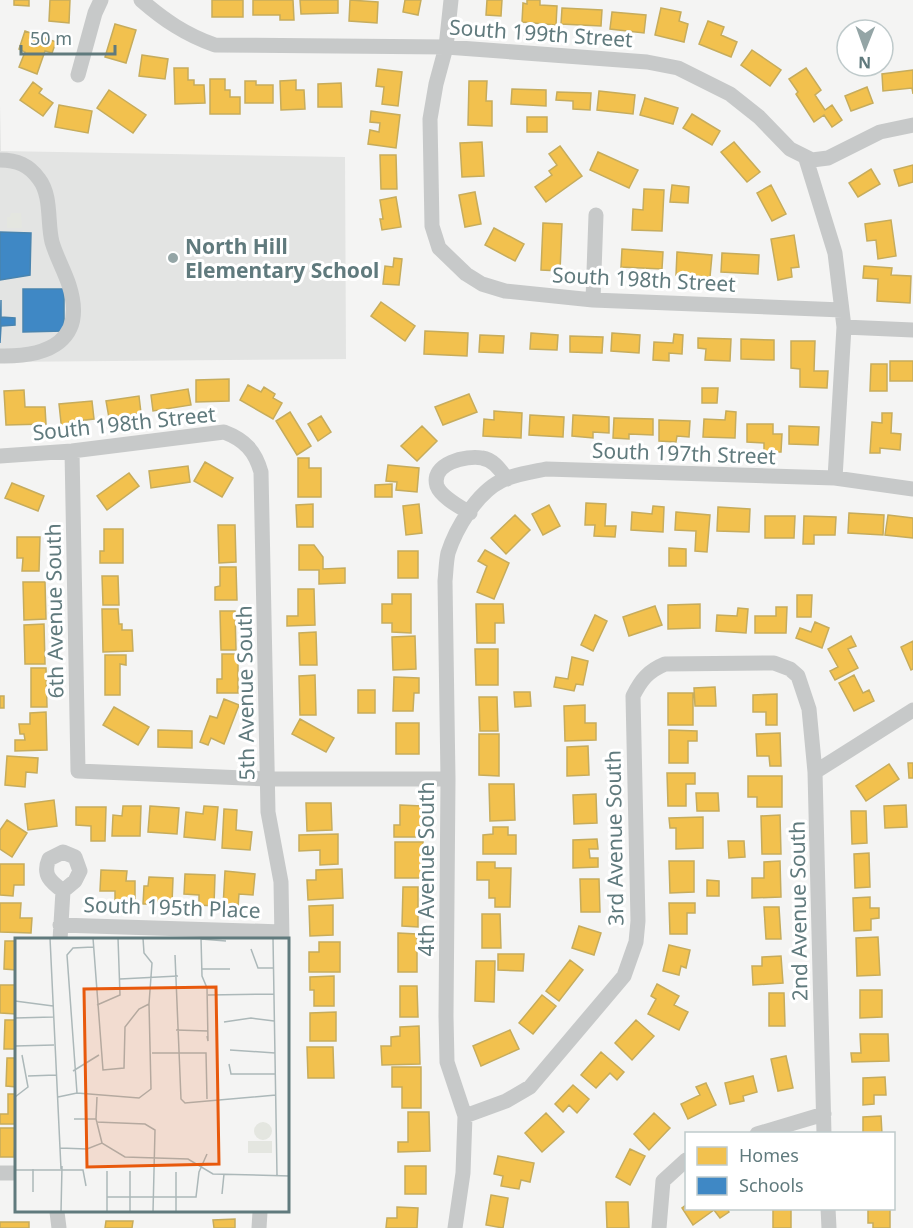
<svg xmlns="http://www.w3.org/2000/svg" width="913" height="1228" font-family="'Noto Sans',sans-serif">
<style>
.built{fill:#e3e4e3}
.green{fill:#e4e6e0}
.homes{fill:#f2c14e;stroke:#c6ac5c;stroke-width:1.5}
.schools{fill:#3f88c5;stroke:#4984af;stroke-width:1.5}
.lines{fill:none;stroke-linecap:round;stroke-linejoin:round}
.minor{stroke:#c7c9c9;stroke-width:15}
.poi-dot{fill:#94a5a6;stroke:#fff;stroke-width:2}
.labels{text-anchor:middle;dominant-baseline:central;stroke-width:6;stroke-linejoin:round;paint-order:stroke}
.street-label{font-size:21px;fill:#607a7d;stroke:#fff}
.poi-label{font-size:21px;font-weight:bold;fill:#607a7d;stroke:#fff;text-anchor:start}
.inset-road{fill:none;stroke:#acb8b9;stroke-width:1.5}
.view{fill:#e8590c;fill-opacity:0.15;stroke:#e8590c;stroke-width:3}
.inset-edge{fill:none;stroke:#607a7d;stroke-width:3}
</style>
<rect width="100%" height="100%" fill="#f4f4f3"/>
<path class="built" d="M 0,105 L 1,151 L 345,157 L 346,359 L 0,362 Z"/>
<path class="green" d="M 11,213 L 21,213 L 22,228 L 7,228 L 7,217 L 10,217 Z"/>
<path class="homes" d="M 14,0 L 29,0 L 29,6 L 14,5 Z
M 50,0 L 70,0 L 69,23 L 49,21 Z
M 212,0 L 243,0 L 243,17 L 212,17 Z
M 253,0 L 293,0 L 294,20 L 280,20 L 280,15 L 253,15 Z
M 300,0 L 338,0 L 338,13 L 301,14 Z
M 350,0 L 378,2 L 377,23 L 349,21 Z
M 405,0 L 421,0 L 418,15 L 403,12 Z
M 487,0 L 502,0 L 501,16 L 486,15 Z
M 527,0 L 540,0 L 540,5 L 557,6 L 556,25 L 522,22 L 523,3 L 527,4 Z
M 562,8 L 602,10 L 601,26 L 561,24 Z
M 661,8 L 681,12 L 679,21 L 688,24 L 684,42 L 655,35 Z
M 612,12 L 646,15 L 644,33 L 610,29 Z
M 708,21 L 724,27 L 721,35 L 737,42 L 731,57 L 699,44 Z
M 115,24 L 136,30 L 126,63 L 105,57 Z
M 25,31 L 56,42 L 52,53 L 45,51 L 37,74 L 19,67 L 25,52 L 19,49 Z
M 752,50 L 781,70 L 770,86 L 741,65 Z
M 142,55 L 168,59 L 165,79 L 139,76 Z
M 174,68 L 188,68 L 188,80 L 194,80 L 194,85 L 204,85 L 205,103 L 175,104 Z
M 806,68 L 821,90 L 815,95 L 825,110 L 832,105 L 842,120 L 832,127 L 824,115 L 814,122 L 796,94 L 798,92 L 789,79 Z
M 378,69 L 402,72 L 398,106 L 382,104 L 384,87 L 376,86 Z
M 913,70 L 913,94 L 912,88 L 883,91 L 882,74 Z
M 210,79 L 225,79 L 225,90 L 230,90 L 230,97 L 240,97 L 240,114 L 210,114 Z
M 296,80 L 296,90 L 304,90 L 305,109 L 281,110 L 280,81 Z
M 245,81 L 256,81 L 256,85 L 273,85 L 273,103 L 245,103 Z
M 469,81 L 487,81 L 486,101 L 492,101 L 492,126 L 468,125 Z
M 33,82 L 42,89 L 39,93 L 53,103 L 43,116 L 20,100 Z
M 341,83 L 342,107 L 318,107 L 318,84 Z
M 867,87 L 873,103 L 851,111 L 845,96 Z
M 512,89 L 546,90 L 546,106 L 511,104 Z
M 109,90 L 146,115 L 133,133 L 97,108 Z
M 599,91 L 635,95 L 633,114 L 597,110 Z
M 557,92 L 591,93 L 590,110 L 573,109 L 573,101 L 556,100 Z
M 645,98 L 678,108 L 673,124 L 640,115 Z
M 59,105 L 92,111 L 88,133 L 55,127 Z
M 371,111 L 400,115 L 396,148 L 368,144 L 370,130 L 379,132 L 380,123 L 370,122 Z
M 692,114 L 720,131 L 712,145 L 683,128 Z
M 527,117 L 547,117 L 547,132 L 527,132 Z
M 482,142 L 484,176 L 462,177 L 460,143 Z
M 734,142 L 760,172 L 747,182 L 721,152 Z
M 560,146 L 582,176 L 546,202 L 535,187 L 552,175 L 549,171 L 557,165 L 549,154 Z
M 598,152 L 638,170 L 629,188 L 590,170 Z
M 380,155 L 396,155 L 397,189 L 381,189 Z
M 913,165 L 913,182 L 899,186 L 894,170 Z
M 871,169 L 880,184 L 858,197 L 849,183 Z
M 672,185 L 689,187 L 688,203 L 670,202 Z
M 771,185 L 786,214 L 772,221 L 757,193 Z
M 644,189 L 664,190 L 662,231 L 632,230 L 633,209 L 643,210 Z
M 475,192 L 481,224 L 465,227 L 459,195 Z
M 396,197 L 401,227 L 382,230 L 380,219 L 383,219 L 380,200 Z
M 891,220 L 896,256 L 878,259 L 876,240 L 867,241 L 865,224 Z
M 543,223 L 562,224 L 560,271 L 541,270 Z
M 494,228 L 524,244 L 515,261 L 485,245 Z
M 794,235 L 799,267 L 791,268 L 792,277 L 778,280 L 771,239 Z
M 622,249 L 663,252 L 662,269 L 621,267 Z
M 677,252 L 712,255 L 710,277 L 676,275 Z
M 722,253 L 759,255 L 758,274 L 721,272 Z
M 394,258 L 402,259 L 399,285 L 383,284 L 385,266 L 393,267 Z
M 864,266 L 892,268 L 891,275 L 911,276 L 910,303 L 877,301 L 878,279 L 863,278 Z
M 381,302 L 415,326 L 405,341 L 371,316 Z
M 425,331 L 468,333 L 467,356 L 424,354 Z
M 531,333 L 558,335 L 557,350 L 530,349 Z
M 612,333 L 640,335 L 639,353 L 611,351 Z
M 674,334 L 683,335 L 682,354 L 669,353 L 669,361 L 653,360 L 654,342 L 673,343 Z
M 480,335 L 504,336 L 503,353 L 479,352 Z
M 570,336 L 603,337 L 602,353 L 570,352 Z
M 698,338 L 731,339 L 730,361 L 705,360 L 706,349 L 698,348 Z
M 741,339 L 774,340 L 774,360 L 741,359 Z
M 791,341 L 815,341 L 814,371 L 828,371 L 827,388 L 800,387 L 800,369 L 791,368 Z
M 890,361 L 913,361 L 913,381 L 890,381 Z
M 871,364 L 887,364 L 887,391 L 870,391 Z
M 229,379 L 229,401 L 196,402 L 196,380 Z
M 248,385 L 261,392 L 264,387 L 275,394 L 273,398 L 282,403 L 273,419 L 240,400 Z
M 702,388 L 718,388 L 717,403 L 702,403 Z
M 188,389 L 191,405 L 153,411 L 151,395 Z
M 24,390 L 25,407 L 45,407 L 46,424 L 6,425 L 4,391 Z
M 469,394 L 477,412 L 443,425 L 435,407 Z
M 139,396 L 141,413 L 109,418 L 106,401 Z
M 92,401 L 94,419 L 69,422 L 70,431 L 62,432 L 59,404 Z
M 494,411 L 522,413 L 521,438 L 483,436 L 484,419 L 494,420 Z
M 726,411 L 736,412 L 735,438 L 703,437 L 704,419 L 725,420 Z
M 290,412 L 311,446 L 297,455 L 276,421 Z
M 882,413 L 892,413 L 891,433 L 901,434 L 900,450 L 880,448 L 880,453 L 870,453 L 872,422 L 882,423 Z
M 530,415 L 564,417 L 563,437 L 529,435 Z
M 573,415 L 609,417 L 609,433 L 593,432 L 593,438 L 572,436 Z
M 321,416 L 331,432 L 318,441 L 308,424 Z
M 614,418 L 653,419 L 653,435 L 629,434 L 629,439 L 613,438 Z
M 659,420 L 690,421 L 689,437 L 677,436 L 676,442 L 659,441 Z
M 747,424 L 773,424 L 773,434 L 782,434 L 781,452 L 764,452 L 764,443 L 747,442 Z
M 422,426 L 437,441 L 417,461 L 401,446 Z
M 789,426 L 819,427 L 818,445 L 789,444 Z
M 298,458 L 309,458 L 309,468 L 321,468 L 321,497 L 298,497 Z
M 205,462 L 233,478 L 222,497 L 194,481 Z
M 388,465 L 419,468 L 417,492 L 396,490 L 397,482 L 386,481 Z
M 188,466 L 190,482 L 151,488 L 149,471 Z
M 129,473 L 139,486 L 107,510 L 97,496 Z
M 12,483 L 44,496 L 38,511 L 5,498 Z
M 392,484 L 392,497 L 375,497 L 375,485 Z
M 586,503 L 606,504 L 605,526 L 616,526 L 615,537 L 594,536 L 595,525 L 585,525 Z
M 313,504 L 313,527 L 297,527 L 296,505 Z
M 419,504 L 422,533 L 406,535 L 403,506 Z
M 549,505 L 560,526 L 543,535 L 532,514 Z
M 653,506 L 664,507 L 663,532 L 631,530 L 632,512 L 652,514 Z
M 718,507 L 750,509 L 749,532 L 717,531 Z
M 676,512 L 710,515 L 707,552 L 695,551 L 696,531 L 675,530 Z
M 849,513 L 884,515 L 883,535 L 848,533 Z
M 515,515 L 530,530 L 506,554 L 491,538 Z
M 888,515 L 913,518 L 913,538 L 885,535 Z
M 765,516 L 795,516 L 794,538 L 765,538 Z
M 804,516 L 836,517 L 835,535 L 814,535 L 814,544 L 803,544 Z
M 218,525 L 235,525 L 236,562 L 219,563 Z
M 104,529 L 123,529 L 123,563 L 100,563 L 100,551 L 104,551 Z
M 17,537 L 40,537 L 39,571 L 22,571 L 23,558 L 17,558 Z
M 299,545 L 314,545 L 323,557 L 323,569 L 345,568 L 345,583 L 319,584 L 319,570 L 299,570 Z
M 669,548 L 686,549 L 686,566 L 669,566 Z
M 485,550 L 509,563 L 494,599 L 477,592 L 487,566 L 478,561 Z
M 398,551 L 418,551 L 418,578 L 398,578 Z
M 220,567 L 236,567 L 237,600 L 215,600 L 215,587 L 220,586 Z
M 102,576 L 118,576 L 119,605 L 103,605 Z
M 23,582 L 45,582 L 46,619 L 24,620 Z
M 298,589 L 314,589 L 315,625 L 287,626 L 287,616 L 298,616 Z
M 392,594 L 411,594 L 411,633 L 392,632 L 392,623 L 382,623 L 382,604 L 392,604 Z
M 797,595 L 812,595 L 811,617 L 797,617 Z
M 476,604 L 503,604 L 504,623 L 495,623 L 495,643 L 477,643 Z
M 700,604 L 700,628 L 668,629 L 668,605 Z
M 655,606 L 662,625 L 629,636 L 623,617 Z
M 776,607 L 787,607 L 786,633 L 755,633 L 755,616 L 776,616 Z
M 738,608 L 748,609 L 746,633 L 716,631 L 717,615 L 737,616 Z
M 102,609 L 118,609 L 119,624 L 122,624 L 122,630 L 132,630 L 133,651 L 103,652 Z
M 220,611 L 235,611 L 236,650 L 221,650 Z
M 595,615 L 607,621 L 593,651 L 581,645 Z
M 815,622 L 829,628 L 822,648 L 796,638 L 800,628 L 811,632 Z
M 44,624 L 45,664 L 25,664 L 24,625 Z
M 316,632 L 317,665 L 300,665 L 299,633 Z
M 415,636 L 416,669 L 393,670 L 392,637 Z
M 851,636 L 856,646 L 848,649 L 858,668 L 835,680 L 830,671 L 838,667 L 828,649 Z
M 913,641 L 913,669 L 911,670 L 901,647 Z
M 475,649 L 498,649 L 498,685 L 476,685 Z
M 222,654 L 238,654 L 238,693 L 217,693 L 217,679 L 222,679 Z
M 105,655 L 126,655 L 126,665 L 120,664 L 120,695 L 105,695 Z
M 572,657 L 588,661 L 583,685 L 576,684 L 574,691 L 554,687 L 556,677 L 568,679 Z
M 31,668 L 46,668 L 47,707 L 31,707 Z
M 315,675 L 316,715 L 300,715 L 299,676 Z
M 854,675 L 863,693 L 869,690 L 874,701 L 854,711 L 839,683 Z
M 394,677 L 419,678 L 419,693 L 414,693 L 413,711 L 393,711 Z
M 715,687 L 716,706 L 695,706 L 694,688 Z
M 358,690 L 375,690 L 375,713 L 358,713 Z
M 514,692 L 530,692 L 531,706 L 515,707 Z
M 668,693 L 693,693 L 693,725 L 668,725 Z
M 777,694 L 777,725 L 766,725 L 766,712 L 753,712 L 753,695 Z
M 0,696 L 4,696 L 4,708 L 0,708 Z
M 479,697 L 497,697 L 498,731 L 480,731 Z
M 224,699 L 239,705 L 224,744 L 211,738 L 208,745 L 200,742 L 210,716 L 217,718 Z
M 585,705 L 585,723 L 596,723 L 596,740 L 565,741 L 564,706 Z
M 114,707 L 149,727 L 138,745 L 103,725 Z
M 46,712 L 47,750 L 15,751 L 15,740 L 25,740 L 24,734 L 20,734 L 19,724 L 30,724 L 30,713 Z
M 300,719 L 334,738 L 326,752 L 292,734 Z
M 396,723 L 419,723 L 419,754 L 396,754 Z
M 158,730 L 192,731 L 192,748 L 158,747 Z
M 669,730 L 697,731 L 697,741 L 688,741 L 688,763 L 669,763 Z
M 780,733 L 781,766 L 770,766 L 769,756 L 757,756 L 756,734 Z
M 479,734 L 499,734 L 499,776 L 479,775 Z
M 588,746 L 589,775 L 567,776 L 567,747 Z
M 7,756 L 38,758 L 37,773 L 26,772 L 25,787 L 5,785 Z
M 908,763 L 913,763 L 913,778 L 909,778 Z
M 889,764 L 899,779 L 866,801 L 856,786 Z
M 667,773 L 695,773 L 695,784 L 686,784 L 686,806 L 668,806 Z
M 748,776 L 782,776 L 782,807 L 757,807 L 757,797 L 748,797 Z
M 489,784 L 514,784 L 515,820 L 490,821 Z
M 696,793 L 718,793 L 719,811 L 697,811 Z
M 596,794 L 597,823 L 574,824 L 573,795 Z
M 54,800 L 57,826 L 28,830 L 25,804 Z
M 306,803 L 331,803 L 332,830 L 307,831 Z
M 400,805 L 422,806 L 421,837 L 394,837 L 394,825 L 400,825 Z
M 906,805 L 907,827 L 885,828 L 884,806 Z
M 123,806 L 141,806 L 140,836 L 112,836 L 113,815 L 122,816 Z
M 150,806 L 179,808 L 177,834 L 148,832 Z
M 204,806 L 218,807 L 215,840 L 184,837 L 186,812 L 203,814 Z
M 76,807 L 106,807 L 105,841 L 91,841 L 91,826 L 76,825 Z
M 224,809 L 237,810 L 236,830 L 252,832 L 250,850 L 222,848 Z
M 851,811 L 866,811 L 867,843 L 852,844 Z
M 780,815 L 781,854 L 762,854 L 761,816 Z
M 703,817 L 703,848 L 676,849 L 676,828 L 670,828 L 669,818 Z
M 7,820 L 27,833 L 12,857 L 0,849 L 0,830 Z
M 493,827 L 508,827 L 508,835 L 516,835 L 516,854 L 483,854 L 483,835 L 493,834 Z
M 338,834 L 338,864 L 320,865 L 320,850 L 299,851 L 299,835 Z
M 597,839 L 598,849 L 589,849 L 590,858 L 598,858 L 598,867 L 573,868 L 573,840 Z
M 728,841 L 744,841 L 745,857 L 729,858 Z
M 395,842 L 423,842 L 423,878 L 395,878 Z
M 869,853 L 870,887 L 855,888 L 854,854 Z
M 669,861 L 694,861 L 694,892 L 670,893 Z
M 780,861 L 781,897 L 752,898 L 752,878 L 764,878 L 764,862 Z
M 477,862 L 495,862 L 495,868 L 511,868 L 510,907 L 495,907 L 495,898 L 489,898 L 489,880 L 477,880 Z
M 0,864 L 24,864 L 24,885 L 14,885 L 13,896 L 0,895 Z
M 342,869 L 343,898 L 308,900 L 307,880 L 316,880 L 316,870 Z
M 101,870 L 127,871 L 126,881 L 135,881 L 135,902 L 115,901 L 115,891 L 100,891 Z
M 225,871 L 255,874 L 253,895 L 239,894 L 238,908 L 223,907 Z
M 185,874 L 215,875 L 214,906 L 199,905 L 199,895 L 184,894 Z
M 149,877 L 173,878 L 172,904 L 143,904 L 144,886 L 148,886 Z
M 580,879 L 599,879 L 600,912 L 581,912 Z
M 707,880 L 719,881 L 719,896 L 707,896 Z
M 403,887 L 418,887 L 418,927 L 402,926 Z
M 870,897 L 870,908 L 879,908 L 879,918 L 871,919 L 871,930 L 854,931 L 853,898 Z
M 0,903 L 21,903 L 20,918 L 32,918 L 31,933 L 0,932 Z
M 669,903 L 695,903 L 695,913 L 687,913 L 687,934 L 670,934 Z
M 333,905 L 333,935 L 310,936 L 309,906 Z
M 764,907 L 779,907 L 781,939 L 766,939 Z
M 482,914 L 500,914 L 501,948 L 482,948 Z
M 579,926 L 601,933 L 594,955 L 572,948 Z
M 398,933 L 417,934 L 417,972 L 398,972 Z
M 878,937 L 880,975 L 857,976 L 856,938 Z
M 5,941 L 16,941 L 16,970 L 4,969 Z
M 319,942 L 340,942 L 340,972 L 309,972 L 309,952 L 319,952 Z
M 669,945 L 690,950 L 686,968 L 681,966 L 679,975 L 663,971 Z
M 498,954 L 524,954 L 523,971 L 498,970 Z
M 781,956 L 783,983 L 753,985 L 752,966 L 762,966 L 762,957 Z
M 570,960 L 583,970 L 559,1001 L 546,991 Z
M 476,961 L 495,961 L 494,1002 L 475,1001 Z
M 334,976 L 334,1006 L 314,1006 L 314,990 L 310,990 L 310,977 Z
M 657,984 L 679,996 L 674,1005 L 688,1012 L 679,1030 L 648,1014 L 656,999 L 651,996 Z
M 0,985 L 16,985 L 16,1014 L 0,1013 Z
M 400,986 L 417,986 L 418,1017 L 400,1017 Z
M 860,990 L 882,990 L 882,1017 L 860,1018 Z
M 769,993 L 784,993 L 785,1026 L 769,1026 Z
M 542,995 L 556,1006 L 533,1034 L 519,1023 Z
M 336,1012 L 336,1041 L 310,1041 L 310,1013 Z
M 5,1020 L 16,1020 L 16,1049 L 4,1049 Z
M 636,1020 L 654,1036 L 632,1060 L 615,1043 Z
M 419,1026 L 420,1064 L 382,1065 L 381,1046 L 391,1046 L 391,1037 L 400,1036 L 400,1027 Z
M 510,1030 L 519,1049 L 481,1066 L 473,1046 Z
M 860,1034 L 888,1034 L 889,1061 L 852,1062 L 851,1053 L 861,1053 Z
M 307,1047 L 333,1047 L 334,1078 L 308,1078 Z
M 601,1052 L 624,1072 L 617,1080 L 610,1073 L 596,1088 L 581,1075 Z
M 786,1056 L 793,1088 L 778,1091 L 771,1059 Z
M 7,1058 L 16,1058 L 16,1087 L 6,1086 Z
M 392,1067 L 421,1067 L 421,1108 L 402,1108 L 402,1087 L 392,1087 Z
M 753,1076 L 757,1092 L 743,1096 L 744,1101 L 730,1104 L 725,1083 Z
M 885,1077 L 886,1095 L 874,1095 L 874,1104 L 863,1105 L 863,1078 Z
M 706,1083 L 716,1105 L 688,1119 L 681,1104 L 700,1095 L 696,1087 Z
M 573,1085 L 589,1099 L 577,1113 L 569,1105 L 563,1112 L 555,1104 Z
M 8,1094 L 16,1094 L 16,1124 L 0,1124 L 0,1114 L 8,1114 Z
M 408,1112 L 429,1112 L 430,1151 L 398,1152 L 398,1142 L 408,1142 Z
M 546,1113 L 564,1132 L 542,1152 L 525,1133 Z
M 654,1113 L 670,1128 L 649,1150 L 634,1134 Z
M 881,1116 L 882,1134 L 863,1134 L 863,1117 Z
M 0,1128 L 16,1128 L 14,1157 L 0,1157 Z
M 630,1149 L 645,1156 L 630,1185 L 616,1177 Z
M 498,1156 L 534,1163 L 530,1182 L 521,1180 L 519,1189 L 501,1186 L 503,1176 L 494,1174 Z
M 405,1166 L 426,1166 L 426,1194 L 405,1194 Z
M 491,1195 L 508,1198 L 503,1228 L 486,1225 Z
M 606,1202 L 628,1202 L 629,1228 L 607,1228 Z
M 686,1205 L 686,1208 L 727,1208 L 729,1212 L 720,1218 L 714,1210 L 693,1225 L 682,1208 Z
M 397,1207 L 418,1208 L 417,1228 L 386,1228 L 387,1218 L 397,1218 Z
M 773,1208 L 791,1208 L 791,1228 L 773,1228 Z
M 855,1208 L 890,1208 L 890,1228 L 873,1228 L 873,1223 L 868,1223 L 868,1209 Z
M 235,1219 L 235,1228 L 214,1228 L 213,1220 Z
M 106,1221 L 133,1221 L 132,1228 L 105,1228 Z
M 0,1222 L 29,1222 L 29,1228 L 0,1228 Z"/>
<path class="schools" d="M 0,232 L 31,233 L 30,275 L 0,280 Z
M 23,289 L 64,289 L 64,331 L 23,332 Z
M 1,300 L 1,317 L 15,318 L 15,325 L 1,326 L 0,343 Z"/>
<g class="lines">
<path class="minor" d="M 141,0 C 164,20 186,35 215,45 L 446,47 L 647,62 L 678,68 L 730,94 L 759,117 L 790,149 L 812,160 L 828,158 L 880,132 L 913,125
M 451,0 L 446,47 L 436,84 L 430,119 L 432,226 L 439,248 L 466,274 L 482,284 L 505,291 L 593,300 L 842,310
M 78,75 L 95,13 L 101,0
M 806,159 L 835,253 L 844,327 L 835,478
M 0,160 C 17,160 29,165 39,179 C 52,196 47,222 52,242 C 56,256 64,270 69,285 C 87,341 48,357 0,356
M 593,300 L 596,215
M 844,327 L 913,330
M 72,451 L 78,771 L 268,779 L 448,779
M 0,456 L 72,451 L 224,432 C 245,440 255,451 261,472 L 268,812 L 281,882 L 282,940
M 470,513 C 460,507 441,497 437,486 C 430,463 467,455 482,458 C 494,460 500,470 507,479
M 815,772 L 913,710
M 60,925 L 282,932
M 60,940 L 63,891 L 75,881 L 80,871 L 75,857 L 63,852 L 49,859 C 42,875 51,882 63,891
M 465,1116 L 506,1101 L 530,1087 L 624,976 L 636,942 L 638,921 L 633,696 C 641,680 648,671 665,664 L 774,663 L 790,669 L 798,676 L 809,709 L 815,772 L 824,1134
M 757,1134 L 824,1114
M 0,1173 L 16,1173
M 828,1208 L 829,1228
M 57,1212 L 59,1228
M 259,1228 L 260,1212
M 455,1228 L 463,1173 L 465,1116 L 447,1062 L 446,1016 L 448,779 L 445,581 C 446,572 446,562 448,553 C 456,528 477,493 501,481 C 515,474 531,472 546,469 L 835,478 L 913,489
M 659,1228 L 663,1181 L 686,1160"/>
</g>
<circle class="poi-dot" cx="173" cy="258" r="6"/>
<g class="labels">
<g class="street-label">
<text transform="translate(541 33) rotate(4)">South 199th Street</text>
<text transform="translate(644 279) rotate(3)">South 198th Street</text>
<text transform="translate(124 423) rotate(-6)">South 198th Street</text>
<text transform="translate(684 453) rotate(2)">South 197th Street</text>
<text transform="translate(54 611) rotate(-91)">6th Avenue South</text>
<text transform="translate(245 693) rotate(-91)">5th Avenue South</text>
<text transform="translate(614 838) rotate(-91)">3rd Avenue South</text>
<text transform="translate(426 869) rotate(-90)">4th Avenue South</text>
<text transform="translate(172 907) rotate(2)">South 195th Place</text>
<text transform="translate(798 911) rotate(-91)">2nd Avenue South</text>
</g>
<g class="poi-label">
<text x="185" y="246">North Hill<tspan x="185" dy="24">Elementary School</tspan></text>
</g>
</g>
<g transform="translate(15 938)">
<rect width="274" height="274" fill="#f4f4f3"/>
<path d="M239 193a9 9 0 1 1 18 0a9 9 0 1 1-18 0ZM 233,203 L 257,203 L 257,215 L 233,215 Z" fill="#e4e6e0"/>
<path class="inset-road" d="M 35,0 L 46,231M 78,0 L 88,132 L 109,130 L 110,89 L 124,71 L 134,66M 186,0 L 187,38 L 192,50 L 193,103 L 192,98M 258,0 L 262,237M 186,1 L 211,3M 236,11 L 243,30 L 259,30M 160,17 L 166,161 L 170,165 L 261,157M 187,31 L 215,31M 105,41 L 163,38M 193,57 L 259,56M 0,63 L 38,68M 82,67 L 105,57 L 103,0M 0,80 L 38,79M 209,84 L 236,80 L 259,83M 161,92 L 193,93M 0,108 L 39,107M 215,112 L 260,115M 137,115 L 191,115 L 192,161M 214,126 L 216,136 L 260,136M 58,133 L 84,117M 13,138 L 41,137M 62,155 L 52,17 L 58,10 L 78,9M 0,159 L 13,149 L 7,117M 43,159 L 62,155 L 124,160 L 136,151 L 134,66 L 137,25 L 129,15 L 128,0M 82,159 L 81,181 L 87,205M 59,181 L 81,181M 81,184 L 130,186 L 140,192 L 138,274M 45,210 L 72,211 L 87,205 L 110,219 L 173,221 L 198,236 L 275,238M 18,231 L 18,254M 0,232 L 68,232 L 71,248M 92,233 L 92,274M 115,233 L 115,274M 207,256 L 209,236M 92,259 L 181,259 L 184,234 L 192,216M 46,274 L 47,228M 161,274 L 161,234"/>
<path class="view" d="M 201,49 L 204,226 L 72,229 L 69,51 Z"/>
<rect width="274" height="274" class="inset-edge"/>
</g>
<rect x="685" y="1132" width="210" height="78" fill="#ffffff" stroke="#bfcacb" stroke-width="1.5"/>
<rect x="697" y="1147" width="30" height="18" fill="#f2c14e" stroke="#bfcacb" stroke-width="1.5"/>
<text x="739" y="1162" font-size="18" fill="#607a7d">Homes</text>
<rect x="697" y="1177" width="30" height="18" fill="#3f88c5" stroke="#bfcacb" stroke-width="1.5"/>
<text x="739" y="1192" font-size="18" fill="#607a7d">Schools</text>
<g transform="translate(865 48) rotate(181)"><circle r="28" fill="#ffffff" stroke="#bfcacb" stroke-width="1.5"/>
<path d="M0-4.5L10 22L0 15L-10 22Z" fill="#94a5a6"/>
<text y="-9" font-size="16" font-weight="bold" text-anchor="middle" fill="#607a7d">N</text>
</g>
<path d="M21 45v9h94v-9" fill="none" stroke="#607a7d" stroke-width="3"/>
<text x="30" y="45" font-size="18" fill="#607a7d" stroke="#ffffff" stroke-width="4.5" paint-order="stroke">50 m</text>
</svg>
